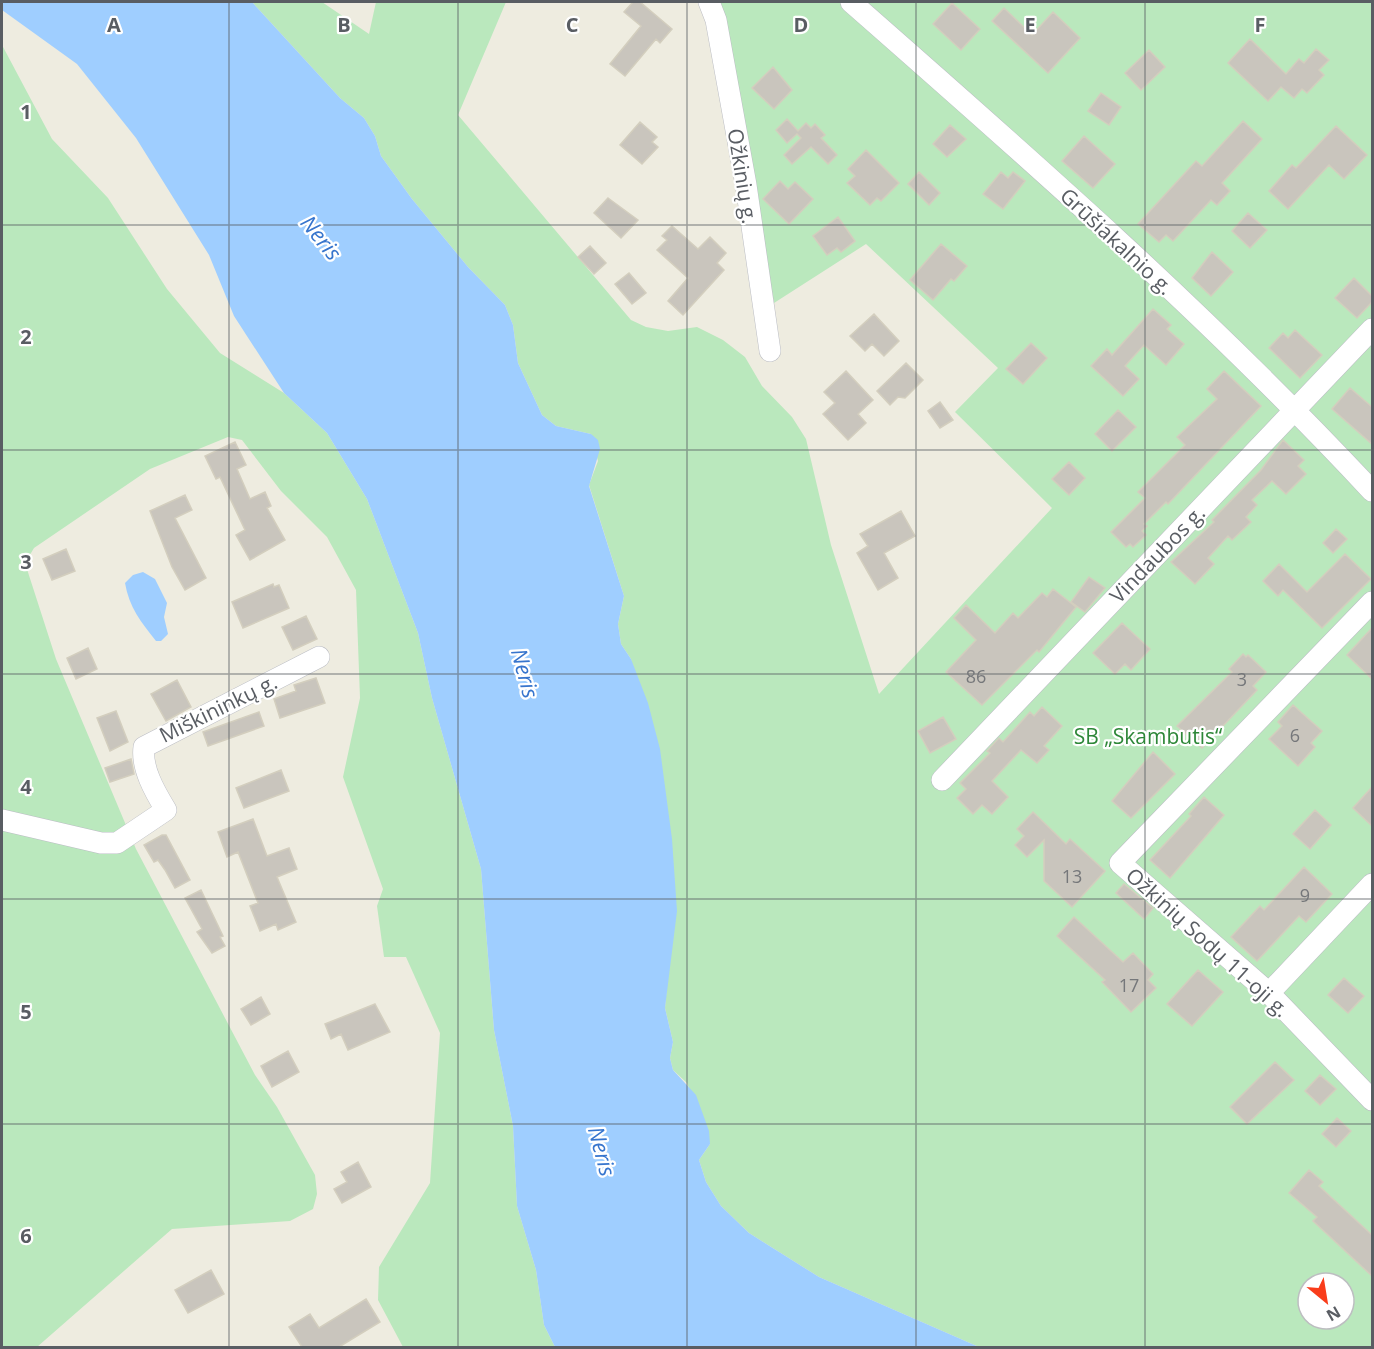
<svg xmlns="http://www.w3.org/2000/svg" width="1374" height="1349" font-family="'Open Sans',sans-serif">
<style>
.green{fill:#bae8bd;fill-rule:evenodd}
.water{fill:#9fceff}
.building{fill:#c9c5bd;stroke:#d3cebe;stroke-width:1.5}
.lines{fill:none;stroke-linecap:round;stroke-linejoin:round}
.street-casing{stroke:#bbbdc4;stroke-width:22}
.street{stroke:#fff;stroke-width:21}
.grid{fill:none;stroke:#595d63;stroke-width:1.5;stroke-opacity:0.55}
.labels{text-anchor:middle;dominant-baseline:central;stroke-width:4.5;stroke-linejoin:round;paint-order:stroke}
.number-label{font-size:18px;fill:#75777a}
.street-label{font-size:21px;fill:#595d63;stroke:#fff}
.park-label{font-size:21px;fill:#2d8738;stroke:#fff}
.water-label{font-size:22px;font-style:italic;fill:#3775cd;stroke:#fff}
.grid-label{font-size:20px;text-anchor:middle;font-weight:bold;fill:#595d63;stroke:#fff;stroke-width:4.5;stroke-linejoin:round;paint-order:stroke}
</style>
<rect width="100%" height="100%" fill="#eeece0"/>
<path class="green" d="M 252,2 L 322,2 L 369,34 L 376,2 L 506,2 L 458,115 L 631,320 L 646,327 L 668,331 L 697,327 L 723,340 L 745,357 L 762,386 L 792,417 L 806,439 L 831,545 L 879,694 L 1052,508 L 955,412 L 998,368 L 866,244 L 774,303 L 725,27 L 716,2 L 1372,2 L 1372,1347 L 979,1347 L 819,1277 L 749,1233 L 721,1206 L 706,1182 L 699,1160 L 710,1144 L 687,1083 L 673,1070 L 670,1058 L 673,1042 L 665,1008 L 669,961 L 631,659 L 621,644 L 618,624 L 624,596 L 589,485 L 598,461 L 591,434 L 556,426 L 542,415 L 518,363 L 513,325 L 505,305 L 468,267 L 412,199 L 381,156 L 375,136 L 364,118 L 340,98 ZM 1308,1283 L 1344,1283 L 1344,1319 L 1308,1319 Z
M 2,45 L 52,139 L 108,198 L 167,289 L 220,353 L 284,393 L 327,433 L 367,499 L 418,633 L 432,698 L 481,869 L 494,1030 L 513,1126 L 517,1206 L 536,1270 L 544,1325 L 555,1347 L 403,1347 L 378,1300 L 379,1267 L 430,1183 L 440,1033 L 406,957 L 384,957 L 377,906 L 383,889 L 343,777 L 360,698 L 356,590 L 327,537 L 281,491 L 242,440 L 228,437 L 150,469 L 34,548 L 25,563 L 56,659 L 136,849 L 255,1075 L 277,1107 L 315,1175 L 317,1194 L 313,1209 L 290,1221 L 172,1229 L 37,1347 L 2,1347 Z"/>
<path class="water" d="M 2,2 L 252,2 L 340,98 L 364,118 L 375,136 L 381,156 L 412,199 L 468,267 L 505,305 L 513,325 L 518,363 L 542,415 L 556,426 L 591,434 L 598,440 L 600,449 L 589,486 L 624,596 L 618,624 L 621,644 L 631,659 L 648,703 L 660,749 L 672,839 L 677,911 L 665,1008 L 673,1042 L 670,1058 L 673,1070 L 696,1095 L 709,1131 L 710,1144 L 699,1160 L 706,1182 L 721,1206 L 749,1233 L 819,1277 L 979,1347 L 555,1347 L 544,1325 L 536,1270 L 517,1206 L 513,1126 L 494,1030 L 481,869 L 432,698 L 418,633 L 367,499 L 327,433 L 284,393 L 234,316 L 209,255 L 136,138 L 77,64 L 2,10 Z
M 143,572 L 155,579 L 167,603 L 164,617 L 168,634 L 161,641 L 156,641 C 141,622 129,607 125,583 L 133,575 Z"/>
<path class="building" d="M 633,2 L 640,2 L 672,29 L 660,43 L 656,39 L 625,76 L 610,64 L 641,26 L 624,12 Z
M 952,3 L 980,29 L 961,50 L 933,24 Z
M 1004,8 L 1032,35 L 1053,12 L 1080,38 L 1048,73 L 992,21 Z
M 1250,39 L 1286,74 L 1299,59 L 1304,63 L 1316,49 L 1329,60 L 1319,70 L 1324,75 L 1307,93 L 1302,89 L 1294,98 L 1281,87 L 1268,101 L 1228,63 Z
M 1149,50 L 1165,67 L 1141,90 L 1125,73 Z
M 773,67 L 792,90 L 774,109 L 752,88 Z
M 1101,93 L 1121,107 L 1109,125 L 1088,111 Z
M 787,119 L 798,131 L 806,123 L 811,128 L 815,124 L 825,135 L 821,138 L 837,155 L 828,164 L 811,147 L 792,164 L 784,155 L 801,138 L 797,134 L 787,143 L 776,130 Z
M 1243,121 L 1262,139 L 1222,183 L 1230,191 L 1217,205 L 1211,200 L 1173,241 L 1166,235 L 1159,242 L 1138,224 L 1196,161 L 1202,166 Z
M 640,122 L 657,137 L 652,142 L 658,147 L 642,164 L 620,145 Z
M 950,125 L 966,139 L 947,157 L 933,144 Z
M 1336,126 L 1367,155 L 1344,179 L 1329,165 L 1288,209 L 1269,191 L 1292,165 L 1296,168 Z
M 1084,136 L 1115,164 L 1093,188 L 1062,161 Z
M 866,150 L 899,183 L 881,201 L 877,198 L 870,205 L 847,183 L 855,176 L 848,169 Z
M 919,172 L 940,193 L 929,205 L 908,184 Z
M 1001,172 L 1008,178 L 1013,172 L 1025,181 L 1003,209 L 983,194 Z
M 780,181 L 788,189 L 795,182 L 813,199 L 789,224 L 763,199 Z
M 608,198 L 638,220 L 621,238 L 594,213 Z
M 1248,213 L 1267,230 L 1250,248 L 1232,231 Z
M 838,217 L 855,241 L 841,252 L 837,248 L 827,255 L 813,236 Z
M 672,226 L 698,249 L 710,237 L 726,253 L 717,263 L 724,270 L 683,315 L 668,301 L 688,278 L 657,250 L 667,240 L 662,236 Z
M 941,244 L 967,266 L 954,281 L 951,279 L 933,300 L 910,280 Z
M 590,246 L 606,263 L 594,274 L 578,257 Z
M 1212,252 L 1233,272 L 1211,296 L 1192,278 Z
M 629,273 L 646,293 L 632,304 L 615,284 Z
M 1354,278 L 1372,296 L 1372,302 L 1357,318 L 1335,298 Z
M 1153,309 L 1171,325 L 1167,329 L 1184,344 L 1166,365 L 1144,345 L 1125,366 L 1139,379 L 1123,396 L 1091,366 L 1107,349 L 1112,355 Z
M 874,314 L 899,341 L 884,356 L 872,344 L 865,351 L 850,336 Z
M 1295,330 L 1322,355 L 1300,378 L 1269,348 L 1283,333 L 1288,338 Z
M 1031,343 L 1047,358 L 1023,384 L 1006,369 Z
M 906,363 L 923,380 L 905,398 L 898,397 L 890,405 L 877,391 Z
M 846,371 L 873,400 L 858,414 L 866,423 L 848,440 L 823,414 L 835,403 L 824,392 Z
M 1224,371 L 1261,406 L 1168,504 L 1166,502 L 1144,524 L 1147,526 L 1142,531 L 1146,535 L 1133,547 L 1130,544 L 1126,547 L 1111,532 L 1145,498 L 1138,492 L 1185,445 L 1177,437 L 1217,399 L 1207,389 Z
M 1350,388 L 1372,407 L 1372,444 L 1332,409 Z
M 940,402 L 953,420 L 940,428 L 928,411 Z
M 1118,410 L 1136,427 L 1112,451 L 1095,434 Z
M 1283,440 L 1304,460 L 1298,466 L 1306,474 L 1286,494 L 1272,481 L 1252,500 L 1257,505 L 1246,517 L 1251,522 L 1232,540 L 1228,536 L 1208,558 L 1214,564 L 1195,584 L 1171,562 L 1214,522 L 1212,520 L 1261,470 Z
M 235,442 L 246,465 L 237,469 L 250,499 L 265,492 L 271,506 L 267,508 L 285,540 L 250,560 L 236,535 L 245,530 L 220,477 L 216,479 L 205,456 Z
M 1069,462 L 1085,478 L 1069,495 L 1052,479 Z
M 185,495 L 192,510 L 175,518 L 206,578 L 185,590 L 172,567 L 150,511 Z
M 901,511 L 915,536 L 884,553 L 898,578 L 878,590 L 857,553 L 868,546 L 860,534 Z
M 1336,529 L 1347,539 L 1333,553 L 1323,543 Z
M 66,549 L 75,571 L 52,580 L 43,559 Z
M 1345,554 L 1371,579 L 1322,628 L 1283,590 L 1278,596 L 1263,581 L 1279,564 L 1307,592 Z
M 1089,577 L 1105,588 L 1085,612 L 1071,602 Z
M 273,584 L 274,587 L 279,585 L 289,608 L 243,628 L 232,602 Z
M 1053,589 L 1076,607 L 1039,652 L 1037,650 L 982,705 L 946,672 L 976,640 L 954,618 L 966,605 L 995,633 L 1013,613 L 1018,618 L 1042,593 L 1047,597 Z
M 306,616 L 317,639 L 293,650 L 282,627 Z
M 1122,623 L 1150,649 L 1131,670 L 1125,664 L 1115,674 L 1093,653 Z
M 1372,628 L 1372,679 L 1347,655 Z
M 88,648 L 97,669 L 76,679 L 67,658 Z
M 1243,654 L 1246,657 L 1248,655 L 1266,672 L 1253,686 L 1257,690 L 1202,748 L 1177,726 L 1232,672 L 1229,669 Z
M 316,678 L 325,703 L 280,718 L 274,699 L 296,691 L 294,685 Z
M 177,680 L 191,707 L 166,721 L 151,694 Z
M 1293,705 L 1322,731 L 1311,743 L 1315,747 L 1298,766 L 1269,739 L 1282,726 L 1278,722 Z
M 1042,707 L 1062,726 L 1044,746 L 1049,750 L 1037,763 L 1021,750 L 992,781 L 1008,797 L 992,814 L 982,805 L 973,814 L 957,798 L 966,789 L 960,783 L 990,753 L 987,751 L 999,738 L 1003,742 L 1030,712 L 1034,716 Z
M 116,711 L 128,742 L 110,751 L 97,718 Z
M 259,712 L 264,726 L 208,746 L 203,732 Z
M 943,717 L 956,739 L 930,753 L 918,731 Z
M 1153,752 L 1175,774 L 1131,818 L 1112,801 Z
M 131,759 L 134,774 L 110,782 L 105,768 Z
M 281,770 L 289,791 L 244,808 L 236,788 Z
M 1372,787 L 1372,826 L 1353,808 Z
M 1204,797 L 1224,815 L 1170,878 L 1150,860 L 1191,816 L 1189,814 Z
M 1315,810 L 1331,825 L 1310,849 L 1293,834 Z
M 1033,812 L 1066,844 L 1070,839 L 1105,871 L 1072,907 L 1044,881 L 1044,840 L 1027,857 L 1015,845 L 1024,836 L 1017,829 Z
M 253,819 L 267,856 L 289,848 L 297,869 L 277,877 L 296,922 L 278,930 L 276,924 L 260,931 L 250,906 L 258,903 L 238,852 L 227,857 L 218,832 Z
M 162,835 L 166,835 L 190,880 L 175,888 L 165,870 L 158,860 L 154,862 L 144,845 Z
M 1304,867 L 1332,894 L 1306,922 L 1299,916 L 1257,961 L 1231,937 L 1260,906 L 1264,910 Z
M 1124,884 L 1153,908 L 1144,919 L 1116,893 Z
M 201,890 L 223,936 L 220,937 L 225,946 L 212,953 L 197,932 L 202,929 L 185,898 Z
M 1074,917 L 1123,962 L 1133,953 L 1153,974 L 1148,980 L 1156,988 L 1131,1012 L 1102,982 L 1105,980 L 1057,936 Z
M 1198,970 L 1223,992 L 1192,1026 L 1167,1004 Z
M 1344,978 L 1364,996 L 1348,1013 L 1328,995 Z
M 261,997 L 270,1014 L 251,1025 L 241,1009 Z
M 375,1004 L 390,1032 L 348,1050 L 341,1034 L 331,1039 L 325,1024 Z
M 288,1051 L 299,1072 L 272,1087 L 261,1066 Z
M 1275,1062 L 1294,1080 L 1247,1124 L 1230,1107 Z
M 1320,1075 L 1336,1089 L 1320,1105 L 1305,1091 Z
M 1337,1118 L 1351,1131 L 1336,1147 L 1322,1134 Z
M 358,1162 L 371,1187 L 342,1203 L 334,1189 L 347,1182 L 341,1172 Z
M 1309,1170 L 1323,1182 L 1319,1186 L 1372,1235 L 1372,1276 L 1313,1221 L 1317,1217 L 1289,1193 Z
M 211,1270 L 224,1294 L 188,1313 L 175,1290 Z
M 366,1299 L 380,1322 L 339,1347 L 302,1347 L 289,1327 L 310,1314 L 319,1328 Z"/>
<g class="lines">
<g class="street-casing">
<path id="street" d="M 709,2 L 716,20 L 746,185 L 770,351
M 851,2 C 1030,159 1210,317 1372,491
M 1372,602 L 1120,863 L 1269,993 L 1372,1100
M 942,780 L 1372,329
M 2,820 L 101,843 L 117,843 L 166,810 C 155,792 141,768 144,747 L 319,657
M 1269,993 L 1372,884"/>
</g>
<use href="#street" class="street"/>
</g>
<path class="grid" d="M 229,2 L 229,1348M 458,2 L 458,1348M 687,2 L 687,1348M 916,2 L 916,1348M 1145,2 L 1145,1348M 2,225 L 1372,225M 2,450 L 1372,450M 2,674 L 1372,674M 2,899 L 1372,899M 2,1124 L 1372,1124"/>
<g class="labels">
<g class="number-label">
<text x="976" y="676">86</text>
<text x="1242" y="679">3</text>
<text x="1295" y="735">6</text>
<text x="1072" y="876">13</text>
<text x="1305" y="895">9</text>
<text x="1129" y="985">17</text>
</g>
<g class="street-label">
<text transform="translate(743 176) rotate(81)">Ožkinių g.</text>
<text transform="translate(1117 241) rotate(43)">Grūšiakalnio g.</text>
<text transform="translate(1157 554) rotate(-46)">Vindaubos g.</text>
<text transform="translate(218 708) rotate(-26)">Miškininkų g.</text>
<text transform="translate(1208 942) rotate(42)">Ožkinių Sodų 11-oji g.</text>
</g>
<g class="park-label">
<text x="1148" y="736">SB „Skambutis“</text>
</g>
<g class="water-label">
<text transform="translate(322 237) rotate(51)">Neris</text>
<text transform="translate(526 673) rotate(75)">Neris</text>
<text transform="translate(603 1151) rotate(75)">Neris</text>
</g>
</g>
<g class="grid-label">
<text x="114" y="32">A</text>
<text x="344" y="32">B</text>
<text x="572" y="32">C</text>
<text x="801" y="32">D</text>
<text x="1030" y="32">E</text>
<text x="1260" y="32">F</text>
<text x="26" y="119">1</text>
<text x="26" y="344">2</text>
<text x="26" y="569">3</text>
<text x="26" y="794">4</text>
<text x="26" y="1019">5</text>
<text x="26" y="1243">6</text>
</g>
<rect width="1374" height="1349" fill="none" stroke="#595d63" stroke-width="6"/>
<g transform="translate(1326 1301) rotate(150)"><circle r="28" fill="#ffffff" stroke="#bdbec1" stroke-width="1.5"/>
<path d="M0-4.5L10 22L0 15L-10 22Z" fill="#f93d1b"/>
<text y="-9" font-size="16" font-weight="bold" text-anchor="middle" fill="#595d63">N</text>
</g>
</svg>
